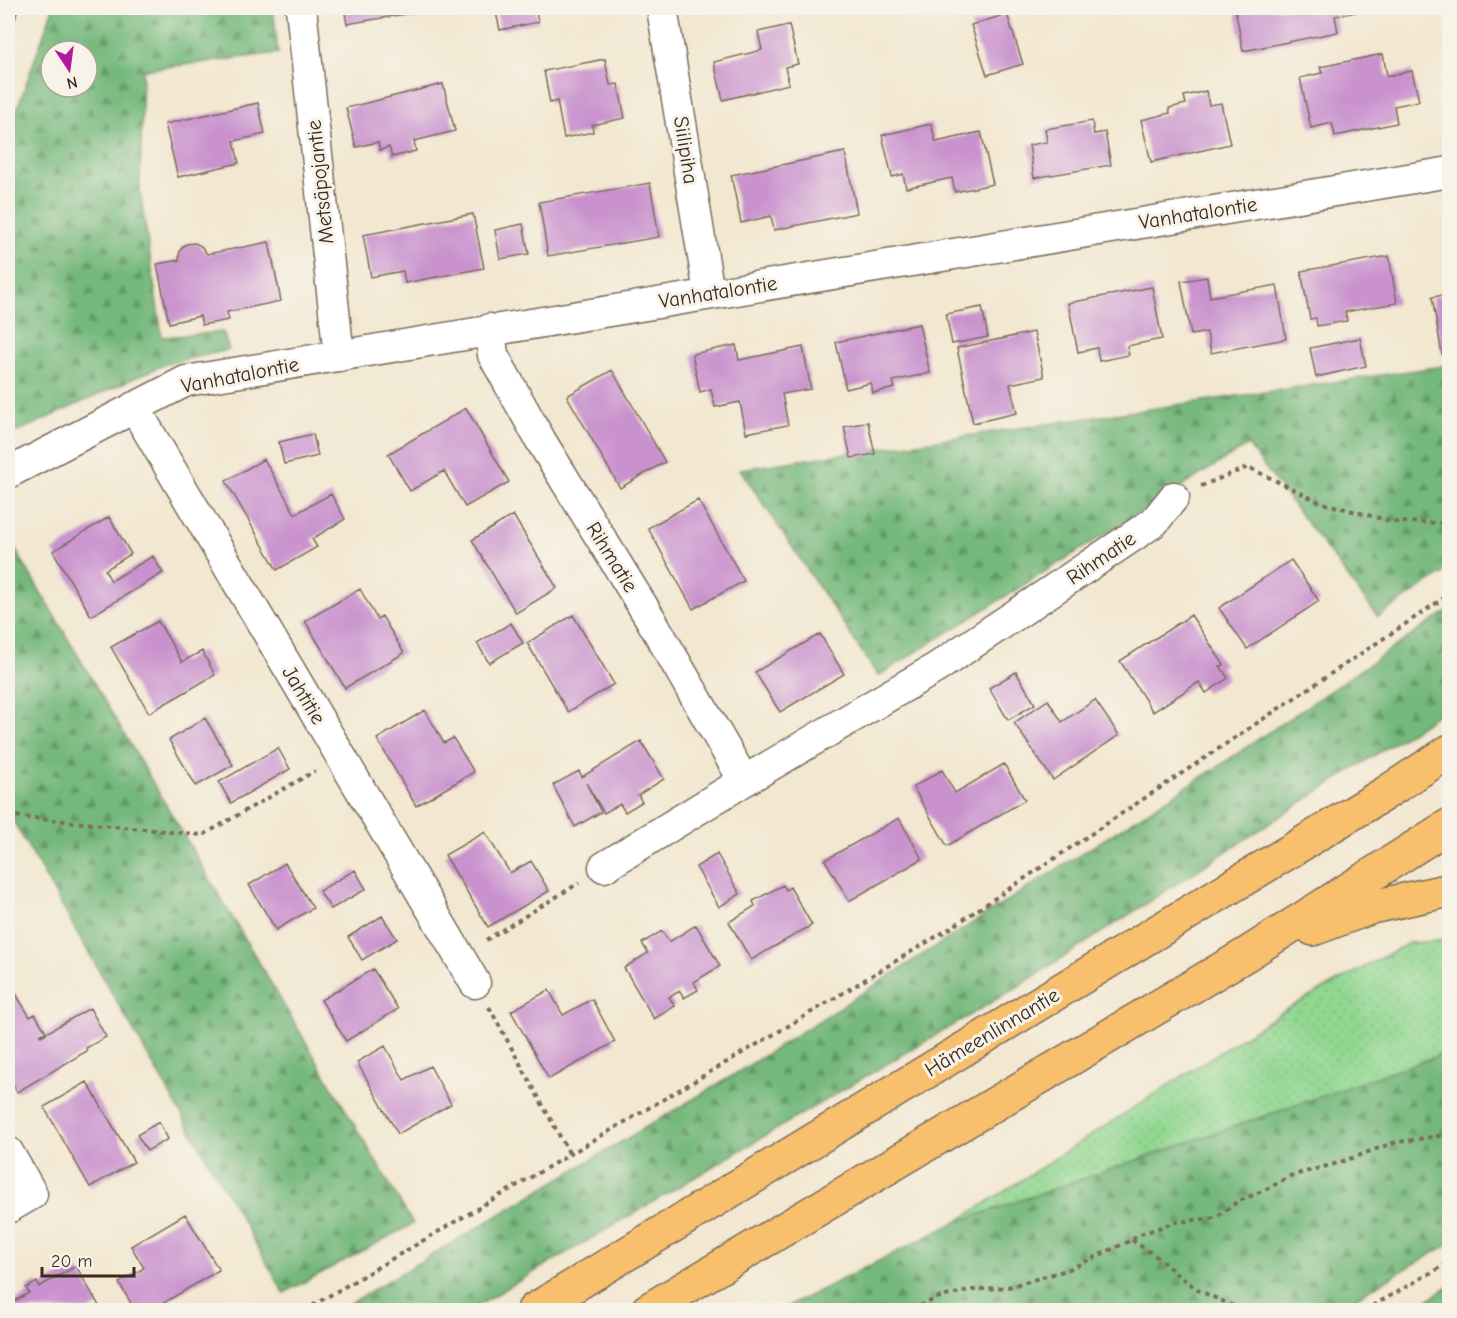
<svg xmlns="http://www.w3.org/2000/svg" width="1457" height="1318" font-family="'Comic Neue',sans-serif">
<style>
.grass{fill:url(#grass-dots);stroke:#668058;stroke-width:1.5}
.forest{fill:url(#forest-firs);stroke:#58714c;stroke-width:1.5;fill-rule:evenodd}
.building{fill:#c992ce}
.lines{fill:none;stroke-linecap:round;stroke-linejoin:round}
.minor-casing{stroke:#7b6c5c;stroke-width:33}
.major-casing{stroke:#7b6c5c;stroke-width:36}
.path{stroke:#7b6c5c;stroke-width:4;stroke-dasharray:4.5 4.5;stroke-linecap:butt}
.minor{stroke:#fff;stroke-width:30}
.major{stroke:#f8bf6c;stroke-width:33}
.labels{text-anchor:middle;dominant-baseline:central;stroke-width:6;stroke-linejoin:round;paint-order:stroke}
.street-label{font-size:21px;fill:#3b2a1e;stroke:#f7f3e8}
</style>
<defs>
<pattern id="grass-dots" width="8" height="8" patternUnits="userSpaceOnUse" patternTransform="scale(1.5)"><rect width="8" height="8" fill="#91d791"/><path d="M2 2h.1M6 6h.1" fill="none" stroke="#7eb97d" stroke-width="1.8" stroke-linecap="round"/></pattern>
<pattern id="forest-firs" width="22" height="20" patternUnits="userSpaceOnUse" patternTransform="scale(1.5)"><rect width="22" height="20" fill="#74b87b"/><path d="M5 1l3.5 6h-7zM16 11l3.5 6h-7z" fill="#609664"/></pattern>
</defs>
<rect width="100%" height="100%" fill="#f7f3e8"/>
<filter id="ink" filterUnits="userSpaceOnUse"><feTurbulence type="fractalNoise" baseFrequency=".0167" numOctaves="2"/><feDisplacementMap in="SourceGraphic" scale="12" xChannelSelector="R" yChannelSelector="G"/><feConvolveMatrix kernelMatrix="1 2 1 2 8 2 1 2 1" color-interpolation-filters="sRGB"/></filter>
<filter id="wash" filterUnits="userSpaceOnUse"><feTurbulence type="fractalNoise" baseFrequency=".008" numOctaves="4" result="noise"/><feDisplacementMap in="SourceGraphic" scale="24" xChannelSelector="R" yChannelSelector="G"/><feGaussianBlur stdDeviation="1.35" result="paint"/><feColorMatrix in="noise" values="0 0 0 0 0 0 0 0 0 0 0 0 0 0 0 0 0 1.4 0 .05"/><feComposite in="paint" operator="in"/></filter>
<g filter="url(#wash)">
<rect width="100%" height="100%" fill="#f2e7d0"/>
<path class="grass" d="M 1449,940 L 1449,1052 L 952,1225 L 1285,1010 L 1409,943 Z"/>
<path class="forest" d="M 53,8 L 273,8 L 278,53 L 143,70 L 140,190 L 162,337 L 223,332 L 229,350 L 165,364 L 8,436 L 8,135 ZM 51,51 L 87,51 L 87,87 L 51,87 Z
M 1449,365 L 1449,569 L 1378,617 L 1248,445 L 878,676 L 740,469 Z
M 8,537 L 413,1224 L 284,1293 L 8,812 Z
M 1449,610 L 1449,707 L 1019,986 L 470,1310 L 339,1310 L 732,1076 L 1216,768 Z
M 1449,1052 L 1449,1244 L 1334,1310 L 781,1310 L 952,1224 Z
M 1449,1286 L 1449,1310 L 1412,1310 Z"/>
<g id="blocks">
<path class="building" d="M 8,8 L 18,8 L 8,47 Z
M 344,8 L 423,8 L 423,11 L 347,24 Z
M 495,8 L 544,8 L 536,10 L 538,22 L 500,30 Z
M 1235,8 L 1362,8 L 1362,11 L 1335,16 L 1338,32 L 1243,51 Z
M 1007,14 L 1023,64 L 987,75 L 971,25 Z
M 789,25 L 798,64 L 785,67 L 789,84 L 723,100 L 714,62 L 762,50 L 758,32 Z
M 1383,54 L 1387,76 L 1412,71 L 1419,101 L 1394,106 L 1397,123 L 1335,136 L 1332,123 L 1311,128 L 1300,78 L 1322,73 L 1320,67 Z
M 605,59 L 610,85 L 618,84 L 625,118 L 592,125 L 593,132 L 564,138 L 557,101 L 550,103 L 544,71 Z
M 443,84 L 455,131 L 414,141 L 416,151 L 392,157 L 389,147 L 380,150 L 378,142 L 356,147 L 346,108 Z
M 1206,91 L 1209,105 L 1221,103 L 1230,144 L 1151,162 L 1141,120 L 1170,113 L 1169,108 L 1186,104 L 1184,96 Z
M 258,103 L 265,134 L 234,141 L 239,163 L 178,177 L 165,124 Z
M 1092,121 L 1094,134 L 1105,132 L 1111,165 L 1034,178 L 1029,145 L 1047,142 L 1045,129 Z
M 931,124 L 936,142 L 981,132 L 993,184 L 955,192 L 952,178 L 906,188 L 903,174 L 892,177 L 882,135 Z
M 845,152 L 857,213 L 774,230 L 771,216 L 741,223 L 731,175 Z
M 650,183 L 659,237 L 548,256 L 539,202 Z
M 473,214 L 484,268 L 405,283 L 403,271 L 371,277 L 363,235 Z
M 523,224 L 529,254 L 500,259 L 495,230 Z
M 269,242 L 281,301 L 227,312 L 229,320 L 202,325 L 200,316 L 169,323 L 157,264 L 179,260 L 179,255 L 181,249 L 186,244 L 195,243 L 201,246 L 207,254 Z
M 1389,256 L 1397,303 L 1345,312 L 1347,321 L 1317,326 L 1316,318 L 1310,319 L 1301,271 Z
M 1207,277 L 1210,297 L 1277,285 L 1286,339 L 1211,353 L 1207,332 L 1191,335 L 1181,281 Z
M 1152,287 L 1162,339 L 1127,346 L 1129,355 L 1099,361 L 1097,348 L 1078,352 L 1068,303 Z
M 1450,294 L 1450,353 L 1442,354 L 1432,297 Z
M 982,307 L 988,337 L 952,344 L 946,314 Z
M 919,324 L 930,373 L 893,381 L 895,388 L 873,393 L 871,383 L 846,389 L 836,342 Z
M 1034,332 L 1044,377 L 1010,384 L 1017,413 L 973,423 L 957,348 Z
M 1360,338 L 1366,366 L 1316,377 L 1310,348 Z
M 736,345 L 739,360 L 803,347 L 811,389 L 782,394 L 788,425 L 746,433 L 740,402 L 715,407 L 711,389 L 700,392 L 692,354 Z
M 612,370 L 665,462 L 620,488 L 567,396 Z
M 466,408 L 509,482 L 465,507 L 444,471 L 410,491 L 388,454 Z
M 868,422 L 875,454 L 851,458 L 844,427 Z
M 313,434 L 318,456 L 284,464 L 279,442 Z
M 264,459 L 295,514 L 331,494 L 345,519 L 312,539 L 317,547 L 277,570 L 226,481 Z
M 698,500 L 744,581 L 693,609 L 648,528 Z
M 513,515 L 557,588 L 516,613 L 472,540 Z
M 109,517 L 131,554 L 105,570 L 111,581 L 153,556 L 163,573 L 91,616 L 53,551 Z
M 1291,560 L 1319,601 L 1247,649 L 1219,608 Z
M 360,589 L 377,619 L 382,616 L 404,653 L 345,688 L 305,621 Z
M 573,615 L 614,684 L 568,712 L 527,643 Z
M 1191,615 L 1224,665 L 1220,666 L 1228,678 L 1206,693 L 1199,682 L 1153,712 L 1120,661 Z
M 158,621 L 182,662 L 202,651 L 215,675 L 149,713 L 111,647 Z
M 511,623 L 523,643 L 489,663 L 477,643 Z
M 820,634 L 844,674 L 780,712 L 755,672 Z
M 1016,672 L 1035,704 L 1008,720 L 989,688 Z
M 1048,700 L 1062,722 L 1095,700 L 1119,735 L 1053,780 L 1014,723 Z
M 425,710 L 444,743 L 453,738 L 474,772 L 416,806 L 377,739 Z
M 205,718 L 233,765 L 196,786 L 169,740 Z
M 641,741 L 664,779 L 638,795 L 642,802 L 625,812 L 620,804 L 604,813 L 586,783 L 601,812 L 575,827 L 553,785 L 579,771 L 582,777 Z
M 278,748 L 290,769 L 231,803 L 219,782 Z
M 1004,764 L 1025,800 L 947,846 L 913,787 L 942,770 L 955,793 Z
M 899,818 L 922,859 L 849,901 L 825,860 Z
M 485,832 L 510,873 L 531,861 L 549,891 L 488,927 L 445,855 Z
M 717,854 L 740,894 L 719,907 L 696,867 Z
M 285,863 L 313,908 L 276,930 L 249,885 Z
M 355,870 L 366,889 L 331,909 L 319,891 Z
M 783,885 L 786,890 L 790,887 L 812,925 L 751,960 L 729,922 L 755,906 L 753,901 Z
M 382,916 L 397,939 L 362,960 L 348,937 Z
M 696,925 L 720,966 L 694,982 L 698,990 L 684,998 L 680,991 L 669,997 L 675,1006 L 654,1019 L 624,968 L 648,953 L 642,943 L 662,931 L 669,942 Z
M 373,969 L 398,1009 L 346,1041 L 321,1000 Z
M 11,986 L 30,1017 L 35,1014 L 43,1027 L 46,1032 L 40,1035 L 41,1036 L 90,1008 L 106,1037 L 86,1048 L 87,1051 L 17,1092 L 8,1075 L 8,988 Z
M 549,990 L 563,1015 L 592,999 L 615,1042 L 549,1079 L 511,1011 Z
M 385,1046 L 404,1080 L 430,1066 L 451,1104 L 398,1134 L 357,1062 Z
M 87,1082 L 134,1162 L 90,1187 L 44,1107 Z
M 159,1122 L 168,1139 L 147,1151 L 137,1135 Z
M 185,1214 L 219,1270 L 152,1310 L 135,1310 L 119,1283 L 144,1268 L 131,1246 Z
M 76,1266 L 99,1306 L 90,1310 L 8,1310 L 8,1305 L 29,1293 L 26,1288 L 37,1282 L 39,1287 Z"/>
</g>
</g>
<g filter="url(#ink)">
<use href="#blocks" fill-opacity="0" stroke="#7b6c5c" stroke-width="1.5"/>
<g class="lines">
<g class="minor-casing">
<path id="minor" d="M 301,8 L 339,356
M 662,8 L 709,293
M 490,329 L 493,355 L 541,441 L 650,618 L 744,781 L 604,867
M 134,407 L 475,983
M 8,473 L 186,381 L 1450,172
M 744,781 L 936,668 L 1154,522 L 1174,497
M 8,1152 L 32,1194 L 8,1208"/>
</g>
<g class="major-casing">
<path id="major" d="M 1313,929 L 1372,907 L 1450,890
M 534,1310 L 1384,794 L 1450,751
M 648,1310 L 1247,954 L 1450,825"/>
</g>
<path class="path" d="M 1201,486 L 1248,467 L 1319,502 L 1394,522 L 1450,523
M 8,819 L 13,816 L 203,835 L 315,771
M 486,940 L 579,883
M 489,1007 L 569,1153
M 1132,1240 L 1160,1259 L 1175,1273 L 1200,1291 L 1242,1310
M 305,1310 L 800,1019 L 952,927 L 1450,594
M 912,1310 L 937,1298 L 972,1290 L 1008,1287 L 1067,1270 L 1132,1240 L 1138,1235 L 1176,1222 L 1215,1218 L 1237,1202 L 1271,1187 L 1290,1176 L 1338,1163 L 1393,1143 L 1450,1134
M 1365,1310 L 1450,1262"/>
<use href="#minor" class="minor"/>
<use href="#major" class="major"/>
</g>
</g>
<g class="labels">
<g class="street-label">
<text transform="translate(686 150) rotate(81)">Siilipiha</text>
<text transform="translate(320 182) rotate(-96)">Metsäpojantie</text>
<text transform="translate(1198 213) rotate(-9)">Vanhatalontie</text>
<text transform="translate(718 292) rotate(-9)">Vanhatalontie</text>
<text transform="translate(240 375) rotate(-11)">Vanhatalontie</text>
<text transform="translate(612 557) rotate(58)">Rihmatie</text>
<text transform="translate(1101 558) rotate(-34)">Rihmatie</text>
<text transform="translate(304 695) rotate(59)">Jahtitie</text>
<text transform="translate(992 1032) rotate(-31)">Hämeenlinnantie</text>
</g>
</g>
<rect width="1457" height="1318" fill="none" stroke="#f7f3e8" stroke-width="30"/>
<g transform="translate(69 69) rotate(167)"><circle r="28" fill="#f7f3e8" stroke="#aca397" stroke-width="1.5"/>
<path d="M0-4.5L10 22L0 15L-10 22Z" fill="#b5179e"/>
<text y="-9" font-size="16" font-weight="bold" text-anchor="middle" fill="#3b2a1e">N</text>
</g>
<path d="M42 1267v9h92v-9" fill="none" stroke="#3b2a1e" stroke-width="3"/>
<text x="51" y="1267" font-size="18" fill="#3b2a1e" stroke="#f7f3e8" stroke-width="4.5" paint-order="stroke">20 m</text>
</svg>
